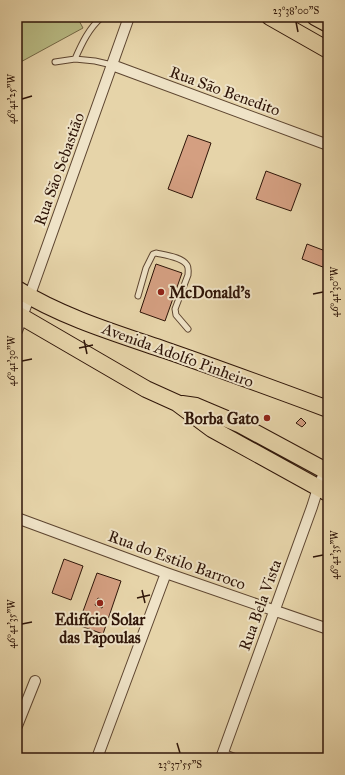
<svg xmlns="http://www.w3.org/2000/svg" width="345" height="775" font-family="'IM FELL Great Primer',serif">
<style>
.green{fill:#b9bc85;stroke:#746846}
.building{fill:#d49f81;stroke:#2f1508}
.lines{fill:none;stroke-linecap:round;stroke-linejoin:round}
.lane-casing{stroke:#5d4530;stroke-width:7}
.street-casing{stroke:#5d4530;stroke-width:12}
.primary-casing{stroke:#2f1508;stroke-width:18}
.lane{stroke:#efe3c7;stroke-width:5}
.street{stroke:#efe3c7;stroke-width:10}
.primary{stroke:#e6d4a9;stroke-width:16}
.ticks{fill:none;stroke:#2f1508;stroke-width:1.5}
.poi-dot{fill:#8f2418;stroke:#efe3c7;stroke-width:1.5}
.labels{text-anchor:middle;dominant-baseline:central;stroke-width:4;stroke-linejoin:round;paint-order:stroke}
.street-label{font-size:16px;fill:#2f1508;stroke:#efe3c7}
.poi-label{font-size:16px;font-weight:bold;fill:#2f1508;stroke:#efe3c7;text-anchor:start}
.neatline{fill:none;stroke:#2f1508;stroke-width:1.5}
.ticks-label{font-size:10px;text-anchor:middle;fill:#2f1508}
</style>
<rect width="100%" height="100%" fill="#e6d4a9"/>
<filter id="stains"><feTurbulence type="fractalNoise" baseFrequency=".005" numOctaves="4"/><feColorMatrix values="0 0 0 0 .2 0 0 0 0 .09 0 0 0 0 .02 0 0 0 .5 -.17"/></filter>
<radialGradient id="worn" r=".72"><stop offset=".6" stop-color="#630" stop-opacity="0"/><stop offset="1" stop-color="#630" stop-opacity=".3"/></radialGradient>
<path class="green" d="M 17,17 L 77,17 L 83,28 L 17,64 Z"/>
<path class="building" d="M 188,135 L 211,143 L 192,198 L 168,189 Z
M 266,171 L 301,184 L 291,211 L 256,199 Z
M 307,244 L 328,252 L 328,269 L 302,259 Z
M 156,264 L 182,273 L 165,321 L 140,312 Z
M 301,418 L 306,423 L 302,427 L 296,423 Z
M 17,538 L 21,540 L 17,551 Z
M 64,559 L 83,566 L 71,600 L 52,593 Z
M 97,573 L 121,581 L 103,634 L 78,625 Z
M 98,598 L 104,601 L 102,608 L 95,605 Z"/>
<g class="lines">
<g class="lane-casing">
<path id="lane" d="M 75,59 C 82,43 89,28 102,17
M 55,62 L 75,59 L 95,61 L 112,65
M 138,296 L 146,268 L 153,254 L 156,253 C 165,255 182,257 187,265 C 189,268 188,272 188,275 L 175,309 L 176,315 L 188,329
M 327,743 L 328,740
M 223,752 L 239,758"/>
</g>
<g class="street-casing">
<path id="street" d="M 112,65 L 328,145
M 17,331 L 129,17
M 17,518 L 166,573 L 328,629
M 17,726 L 35,681
M 97,758 L 166,573
M 221,758 L 312,507 L 318,488 L 328,463"/>
</g>
<g class="primary-casing">
<path id="primary" d="M 270,17 L 328,50
M 315,17 L 328,24
M 17,289 C 62,317 115,333 165,350 C 220,369 274,389 328,409
M 17,314 L 146,389 L 177,403 L 212,429 L 328,493
M 182,404 L 196,406 L 241,425 L 328,472"/>
</g>
<use href="#lane" class="lane"/>
<use href="#street" class="street"/>
<use href="#primary" class="primary"/>
</g>
<path class="ticks" d="M 296,22 L 298,32M 22,99 L 32,96M 313,294 L 323,292M 84,340 L 87,354M 79,348 L 93,345M 22,361 L 32,359M 313,557 L 323,555M 142,590 L 145,603M 137,598 L 150,595M 22,624 L 32,622M 177,743 L 180,753"/>
<g class="poi-dot">
<circle cx="161" cy="292" r="4"/>
<circle cx="267" cy="418" r="4"/>
<circle cx="100" cy="603" r="4"/>
</g>
<g class="labels">
<g class="street-label">
<text transform="translate(225 91) rotate(20)">Rua São Benedito</text>
<text transform="translate(59 169) rotate(-70)">Rua São Sebastião</text>
<text transform="translate(178 355) rotate(20)">Avenida Adolfo Pinheiro</text>
<text transform="translate(177 560) rotate(20)">Rua do Estilo Barroco</text>
<text transform="translate(260 605) rotate(-70)">Rua Bela Vista</text>
</g>
<g class="poi-label">
<text x="169" y="292">McDonald's</text>
<text x="259" y="418" text-anchor="end">Borba Gato</text>
<text x="100" y="619" text-anchor="middle">Edifício Solar<tspan x="100" dy="18">das Papoulas</tspan></text>
</g>
</g>
<rect width="345" height="775" fill="none" stroke="#e6d4a9" stroke-width="44"/>
<rect x="22" y="22" width="301" height="731" class="neatline"/>
<g class="ticks-label">
<text x="296" y="14">23°38'00"S</text>
<text transform="translate(11 99) rotate(-90)" y="4">46°41'25"W</text>
<text transform="translate(334 292) rotate(-90)" y="4">46°41'30"W</text>
<text transform="translate(11 361) rotate(-90)" y="4">46°41'30"W</text>
<text transform="translate(334 555) rotate(-90)" y="4">46°41'35"W</text>
<text transform="translate(11 624) rotate(-90)" y="4">46°41'35"W</text>
<text x="180" y="768">23°37'55"S</text>
</g>
<rect width="100%" height="100%" filter="url(#stains)"/>
<rect width="100%" height="100%" fill="url(#worn)"/>
</svg>
